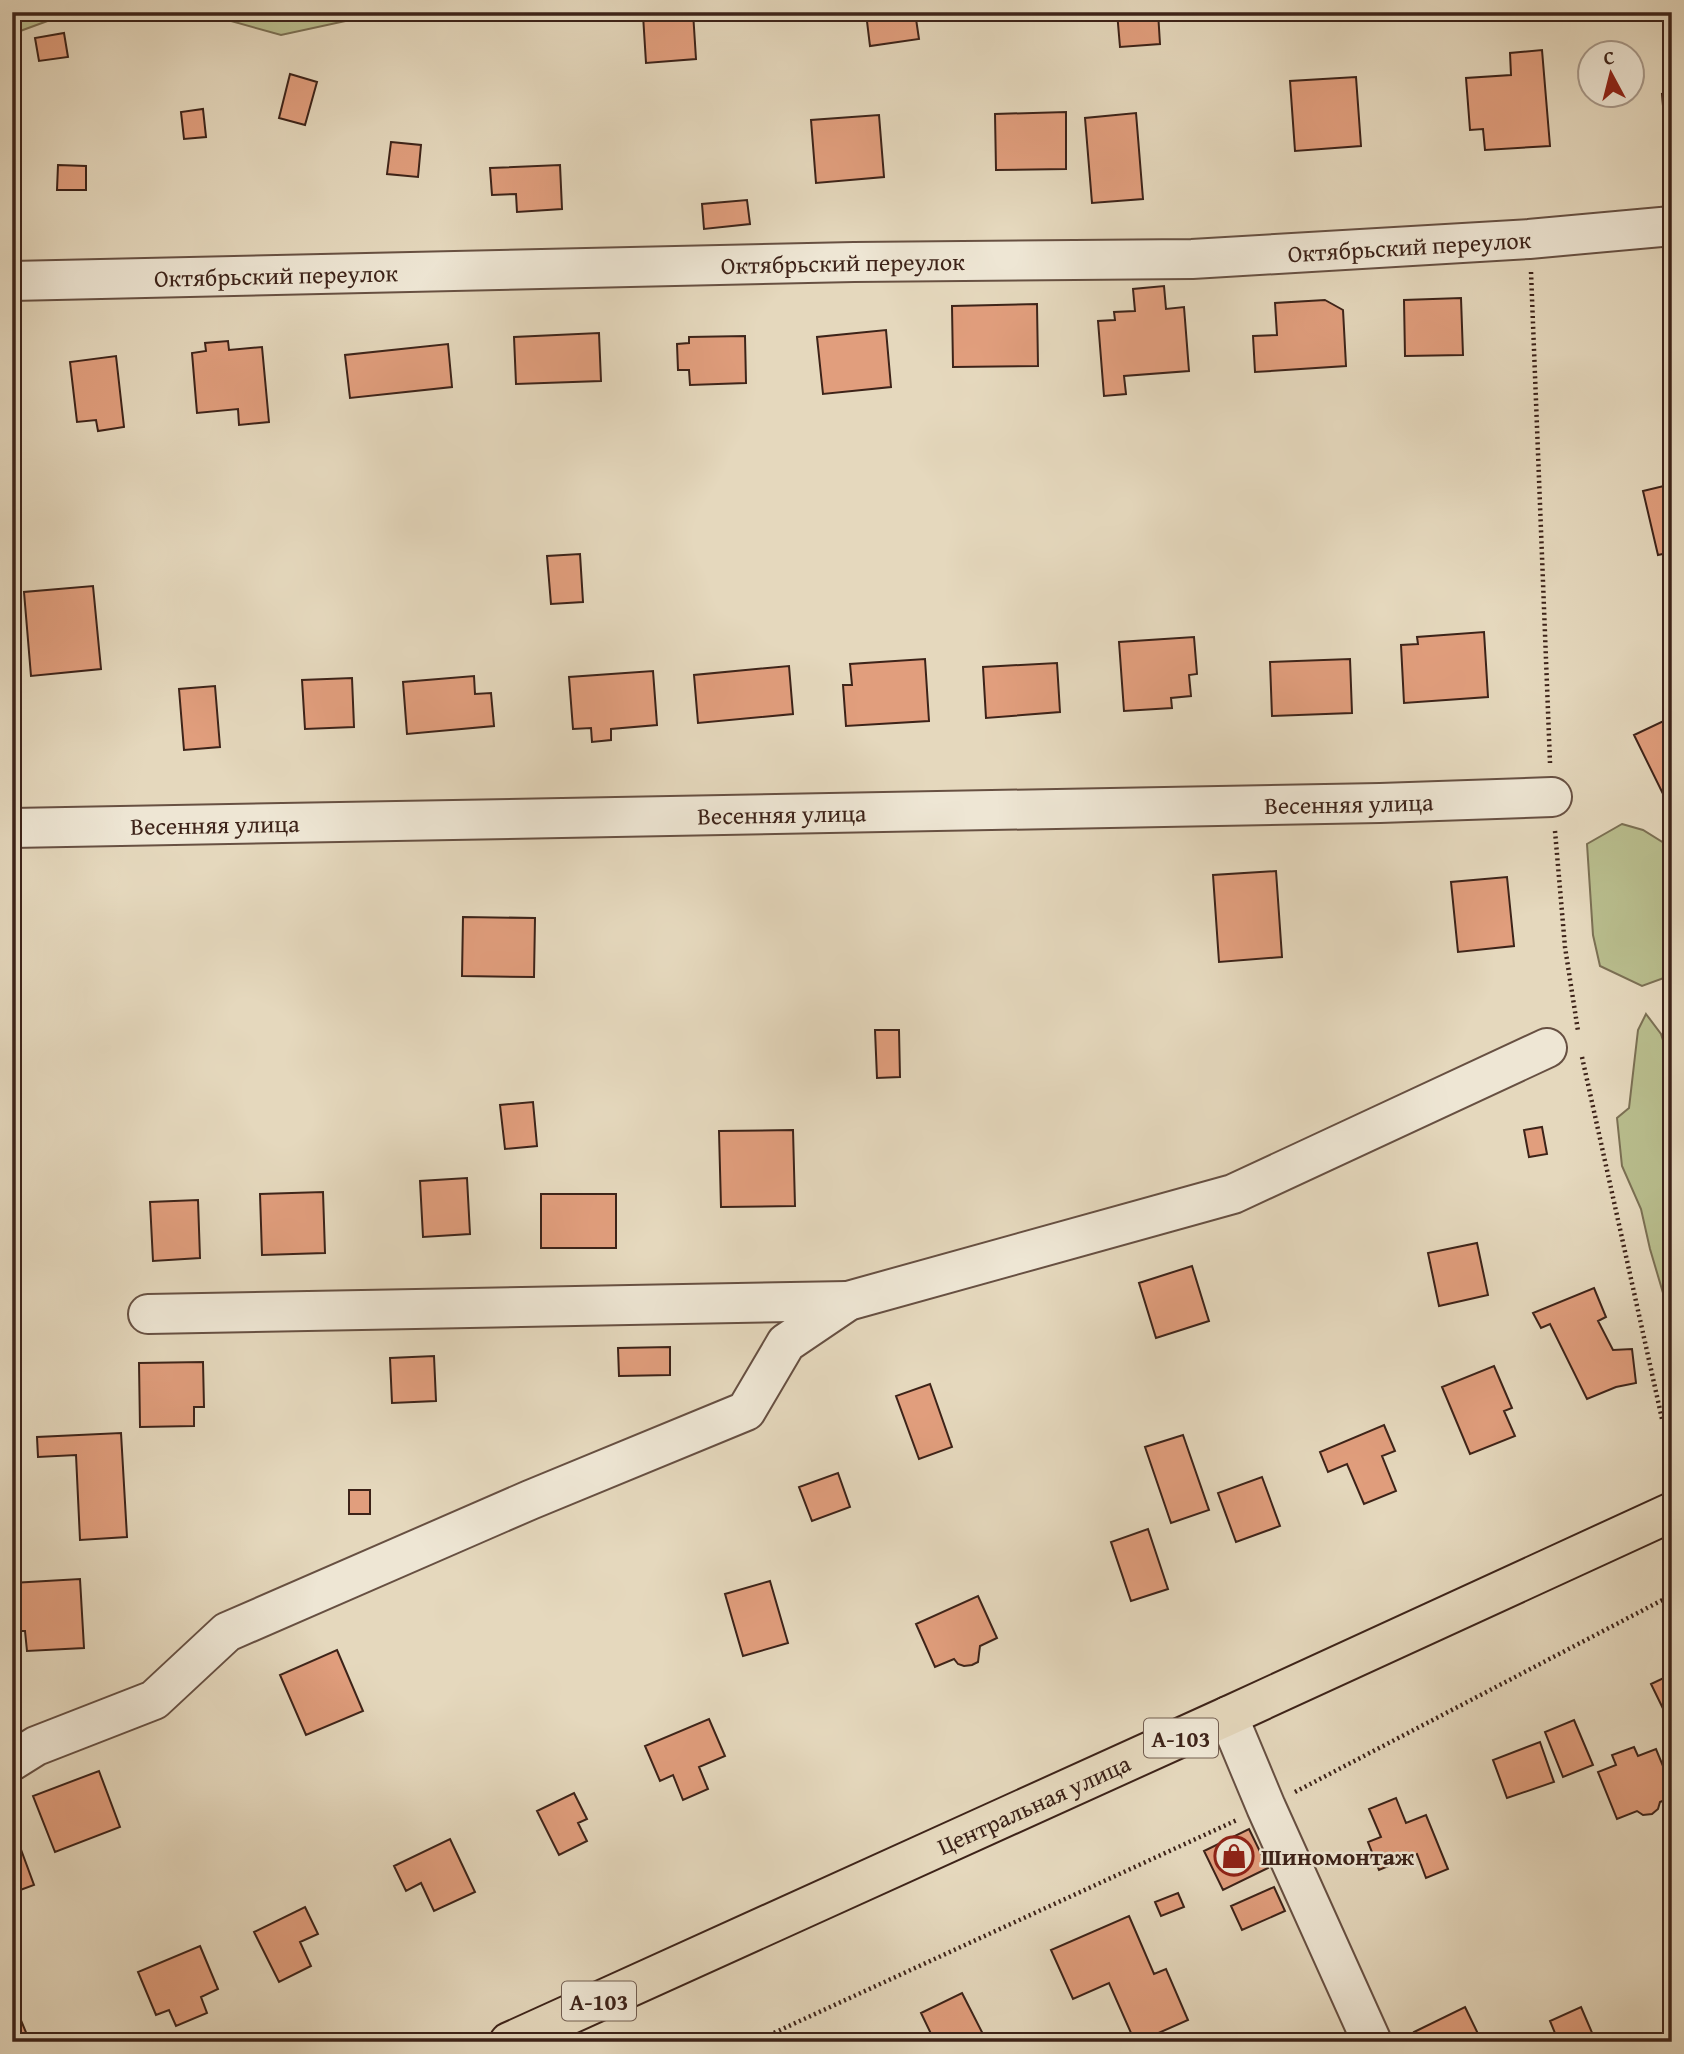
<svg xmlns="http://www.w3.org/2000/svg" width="1684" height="2054" font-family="'Gentium Book Plus',serif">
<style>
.green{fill:#b9be8e;stroke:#7b7054;stroke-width:2}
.building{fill:#e19e7d;stroke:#3d2319;stroke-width:2}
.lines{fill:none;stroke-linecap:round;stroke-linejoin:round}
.minor-casing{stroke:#675042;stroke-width:42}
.major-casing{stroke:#3d2319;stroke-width:42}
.path{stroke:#3d2319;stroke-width:4.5;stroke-dasharray:2 3.5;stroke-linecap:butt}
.minor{stroke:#eee6d4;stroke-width:38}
.major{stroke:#e5d8bd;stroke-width:38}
.labels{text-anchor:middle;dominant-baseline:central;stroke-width:5;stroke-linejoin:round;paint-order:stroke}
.shield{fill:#eee6d4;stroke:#725e51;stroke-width:2}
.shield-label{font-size:23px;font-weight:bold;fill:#3d2319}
.street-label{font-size:24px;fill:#3d2319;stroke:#eee6d4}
.poi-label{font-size:24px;font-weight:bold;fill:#3d2319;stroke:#eee6d4;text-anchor:start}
</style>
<rect width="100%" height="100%" fill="#e5d8bd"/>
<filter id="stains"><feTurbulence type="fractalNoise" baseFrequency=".00286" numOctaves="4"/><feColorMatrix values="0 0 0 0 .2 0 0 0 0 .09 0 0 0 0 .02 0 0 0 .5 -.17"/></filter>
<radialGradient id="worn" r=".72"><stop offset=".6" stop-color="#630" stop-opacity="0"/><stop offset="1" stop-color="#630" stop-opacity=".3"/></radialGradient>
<path class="green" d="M 12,12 L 72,12 L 12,34 Z
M 199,12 L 387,12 L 281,35 Z
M 1622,824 L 1643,830 L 1672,848 L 1672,975 L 1642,986 L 1600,966 L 1593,935 L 1587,844 Z
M 1646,1014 L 1661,1034 L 1672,1068 L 1670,1133 L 1672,1140 L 1672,1305 L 1666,1303 L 1650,1249 L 1641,1209 L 1622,1166 L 1617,1118 L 1629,1108 L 1638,1030 Z"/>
<path class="building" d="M 676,12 L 693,12 L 696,59 L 646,63 L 643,15 Z
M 873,12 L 915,12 L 919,39 L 870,46 L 866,13 Z
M 1117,12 L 1158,12 L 1160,44 L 1120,47 Z
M 64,33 L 68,57 L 39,61 L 35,38 Z
M 1542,50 L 1550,146 L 1485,150 L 1483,129 L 1470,130 L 1466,78 L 1511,75 L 1510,53 Z
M 1670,73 L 1672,73 L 1672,142 L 1666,142 L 1662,94 L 1671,93 Z
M 290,74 L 317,82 L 305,125 L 279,118 Z
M 1356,77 L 1361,146 L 1295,151 L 1290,81 Z
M 203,109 L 206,137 L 184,139 L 181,112 Z
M 1066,112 L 1066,169 L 996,170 L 995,114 Z
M 1136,113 L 1143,199 L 1092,203 L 1085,118 Z
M 879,115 L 884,177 L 816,183 L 811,120 Z
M 391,142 L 421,145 L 418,177 L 387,174 Z
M 58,165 L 86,166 L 86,190 L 57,190 Z
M 560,165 L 562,209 L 517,212 L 516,194 L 492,195 L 490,168 Z
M 747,200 L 750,224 L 704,229 L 702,204 Z
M 1164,286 L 1166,309 L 1184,307 L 1189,371 L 1124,376 L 1126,394 L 1104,396 L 1098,321 L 1115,320 L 1114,312 L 1135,311 L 1133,289 Z
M 1461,298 L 1463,355 L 1405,356 L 1404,300 Z
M 1325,300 L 1343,310 L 1346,366 L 1255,372 L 1253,336 L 1277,335 L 1275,303 Z
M 1037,304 L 1038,366 L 953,367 L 952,306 Z
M 886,330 L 891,387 L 823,394 L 817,337 Z
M 599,333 L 601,381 L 516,384 L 514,337 Z
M 745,336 L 746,383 L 690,385 L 689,370 L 678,370 L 677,344 L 689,343 L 689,337 Z
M 228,341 L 229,350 L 262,347 L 269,422 L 239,425 L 238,409 L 197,413 L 192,353 L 206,351 L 205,343 Z
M 448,344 L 452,387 L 350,398 L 345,355 Z
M 116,356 L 124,427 L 98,431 L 96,420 L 77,422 L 70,362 Z
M 1672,484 L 1672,552 L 1658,555 L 1643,491 Z
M 580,554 L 583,602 L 551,604 L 547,556 Z
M 93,586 L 101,669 L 31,676 L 24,592 Z
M 1484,632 L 1488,697 L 1404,703 L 1401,645 L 1418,644 L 1417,637 Z
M 1194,637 L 1197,674 L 1189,675 L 1191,696 L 1171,698 L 1172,708 L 1124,711 L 1119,642 Z
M 925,659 L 929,721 L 846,726 L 843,685 L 852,685 L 850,664 Z
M 1350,659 L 1352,713 L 1272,716 L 1270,662 Z
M 1057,663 L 1060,712 L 986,718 L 983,667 Z
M 789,666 L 793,714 L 698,723 L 694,675 Z
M 653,671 L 657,725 L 611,729 L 611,740 L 592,742 L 591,728 L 573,729 L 569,677 Z
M 474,676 L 475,694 L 491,693 L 494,726 L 407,734 L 403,682 Z
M 352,678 L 354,727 L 305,729 L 302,680 Z
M 215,686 L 220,747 L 184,750 L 179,689 Z
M 1672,717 L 1672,800 L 1667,802 L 1634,735 Z
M 1276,871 L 1282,957 L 1219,962 L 1213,875 Z
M 1507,877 L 1514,946 L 1458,952 L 1451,882 Z
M 463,917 L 535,918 L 534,977 L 462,976 Z
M 875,1030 L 899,1030 L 900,1077 L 877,1078 Z
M 533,1102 L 537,1146 L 505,1149 L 500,1105 Z
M 1542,1127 L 1547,1154 L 1529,1157 L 1524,1130 Z
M 793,1130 L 795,1206 L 721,1207 L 719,1131 Z
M 467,1178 L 470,1234 L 423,1237 L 420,1181 Z
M 323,1192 L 325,1253 L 262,1255 L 260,1194 Z
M 541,1194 L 616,1194 L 616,1248 L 541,1248 Z
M 198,1200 L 200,1258 L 153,1261 L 150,1202 Z
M 1477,1243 L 1488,1295 L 1439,1306 L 1428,1253 Z
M 1192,1266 L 1209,1321 L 1156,1338 L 1139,1283 Z
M 1594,1288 L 1606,1317 L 1598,1321 L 1613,1350 L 1632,1349 L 1636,1383 L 1616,1387 L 1587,1399 L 1550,1324 L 1541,1328 L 1533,1313 Z
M 670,1347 L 670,1375 L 619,1376 L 618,1348 Z
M 434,1356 L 436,1401 L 392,1403 L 390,1358 Z
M 203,1362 L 204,1407 L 194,1407 L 194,1426 L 140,1427 L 139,1363 Z
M 1494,1366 L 1512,1408 L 1504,1411 L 1515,1436 L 1470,1454 L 1442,1387 Z
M 930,1384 L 952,1447 L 919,1459 L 896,1396 Z
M 1384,1425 L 1395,1451 L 1382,1456 L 1396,1491 L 1364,1504 L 1347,1464 L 1328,1472 L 1320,1452 Z
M 121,1433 L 127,1537 L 80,1540 L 76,1455 L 38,1457 L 37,1437 Z
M 1183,1435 L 1209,1510 L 1171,1523 L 1145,1447 Z
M 838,1473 L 850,1507 L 812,1521 L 799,1487 Z
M 1262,1477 L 1280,1526 L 1236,1542 L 1218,1493 Z
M 349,1490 L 370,1490 L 370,1514 L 349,1514 Z
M 1148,1529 L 1168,1589 L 1131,1601 L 1111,1542 Z
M 80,1579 L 84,1648 L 27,1651 L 25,1631 L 14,1631 L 12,1583 Z
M 770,1581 L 788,1643 L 743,1656 L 725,1594 Z
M 978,1596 L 997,1638 L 980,1646 L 978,1662 L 972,1665 L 964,1666 L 958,1664 L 954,1659 L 935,1667 L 916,1624 Z
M 337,1650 L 363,1711 L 306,1735 L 280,1675 Z
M 1672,1674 L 1672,1727 L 1651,1684 Z
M 709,1719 L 725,1756 L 699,1767 L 708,1789 L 683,1800 L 673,1775 L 660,1781 L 645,1746 Z
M 1574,1720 L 1593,1765 L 1563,1777 L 1545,1732 Z
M 1540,1742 L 1554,1782 L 1507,1798 L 1493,1760 Z
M 1634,1747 L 1638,1756 L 1656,1749 L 1672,1788 L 1672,1797 L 1660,1802 L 1658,1809 L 1652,1814 L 1643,1815 L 1637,1811 L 1617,1819 L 1598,1772 L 1616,1765 L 1612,1755 Z
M 99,1771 L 120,1827 L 55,1852 L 33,1796 Z
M 574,1793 L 587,1819 L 578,1823 L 587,1841 L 559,1855 L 537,1811 Z
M 1396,1798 L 1406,1823 L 1426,1815 L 1448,1869 L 1426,1878 L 1417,1854 L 1379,1870 L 1368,1842 L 1381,1837 L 1369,1809 Z
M 1249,1829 L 1268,1868 L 1223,1890 L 1204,1851 Z
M 16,1836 L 34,1885 L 12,1893 L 12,1837 Z
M 450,1839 L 475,1892 L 434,1911 L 421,1883 L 406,1891 L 394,1866 Z
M 1274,1887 L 1285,1911 L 1242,1930 L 1231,1906 Z
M 1178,1893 L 1184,1907 L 1161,1916 L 1155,1902 Z
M 305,1907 L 318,1934 L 300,1942 L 311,1966 L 279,1982 L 254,1932 Z
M 1129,1916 L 1154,1974 L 1166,1969 L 1188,2020 L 1138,2042 L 1135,2042 L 1109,1983 L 1073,1999 L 1051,1950 Z
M 200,1946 L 218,1989 L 201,1997 L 207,2013 L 176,2026 L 169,2010 L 156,2015 L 138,1972 Z
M 962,1993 L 987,2042 L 935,2042 L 921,2013 Z
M 15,2006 L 30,2042 L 12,2042 L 12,2007 Z
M 1465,2007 L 1482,2042 L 1419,2042 L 1414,2032 Z
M 1581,2007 L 1596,2042 L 1548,2042 L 1557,2038 L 1550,2021 Z"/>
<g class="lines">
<g class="minor-casing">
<g id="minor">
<path id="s1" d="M 12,281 L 854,262 L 1192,259 L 1529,239 L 1672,226"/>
<path id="s2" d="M 12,828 L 1380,803 L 1552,797"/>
<path d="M 148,1314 L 848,1301"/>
<path d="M 1228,1716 L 1266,1807 L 1372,2042"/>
<path d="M 12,1761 L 36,1746 L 154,1700 L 227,1632 L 530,1500 L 746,1411 L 786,1343 L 848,1301 L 1233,1194 L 1547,1048"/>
</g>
</g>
<g class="major-casing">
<g id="major">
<path id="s3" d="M 509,2042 L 1228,1716 L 1672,1512"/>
</g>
</g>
<path class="path" d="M 1531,272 L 1550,763
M 1555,831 L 1565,947 L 1578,1031
M 1582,1057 L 1662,1419
M 1295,1792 L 1672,1595
M 754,2042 L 1237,1820"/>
<use href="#minor" class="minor"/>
<use href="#major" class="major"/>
</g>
<defs>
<g id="shop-ring" transform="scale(2.0125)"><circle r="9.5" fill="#eee6d4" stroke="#8f2418" stroke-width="1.5"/><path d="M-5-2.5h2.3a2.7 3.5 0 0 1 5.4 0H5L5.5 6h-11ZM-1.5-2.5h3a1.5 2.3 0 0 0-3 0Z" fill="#8f2418"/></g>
</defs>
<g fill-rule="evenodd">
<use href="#shop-ring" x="1234" y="1856"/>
</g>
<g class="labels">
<g class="shield">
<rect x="1144" y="1718.5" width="74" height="39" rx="5"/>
<rect x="562" y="1981.5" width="74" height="39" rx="5"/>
</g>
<g class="shield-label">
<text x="1181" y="1738">А-103</text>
<text x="599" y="2001">А-103</text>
</g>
<g class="street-label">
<text stroke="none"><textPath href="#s1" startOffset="1398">Октябрьский переулок</textPath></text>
<text stroke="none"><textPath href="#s1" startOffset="831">Октябрьский переулок</textPath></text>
<text stroke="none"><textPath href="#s1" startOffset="264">Октябрьский переулок</textPath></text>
<text stroke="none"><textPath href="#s2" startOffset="1337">Весенняя улица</textPath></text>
<text stroke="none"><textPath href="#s2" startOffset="770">Весенняя улица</textPath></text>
<text stroke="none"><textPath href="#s2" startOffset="203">Весенняя улица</textPath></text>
<text stroke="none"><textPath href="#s3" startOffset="576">Центральная улица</textPath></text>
</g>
<g class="poi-label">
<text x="1261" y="1856">Шиномонтаж</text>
</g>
</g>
<rect width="1684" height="2054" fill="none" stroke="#e5d8bd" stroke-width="42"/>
<rect x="14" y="14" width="1656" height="2026" fill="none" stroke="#3d2319" stroke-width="3.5"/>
<rect x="21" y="21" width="1642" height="2012" fill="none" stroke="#3d2319" stroke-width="2"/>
<g transform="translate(1611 74) rotate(353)"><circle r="33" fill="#eee6d4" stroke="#a79889" stroke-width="2"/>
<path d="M0-5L12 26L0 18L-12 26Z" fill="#8f2418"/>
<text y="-10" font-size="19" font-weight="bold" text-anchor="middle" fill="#3d2319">С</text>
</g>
<rect width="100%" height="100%" filter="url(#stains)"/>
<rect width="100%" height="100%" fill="url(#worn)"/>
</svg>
